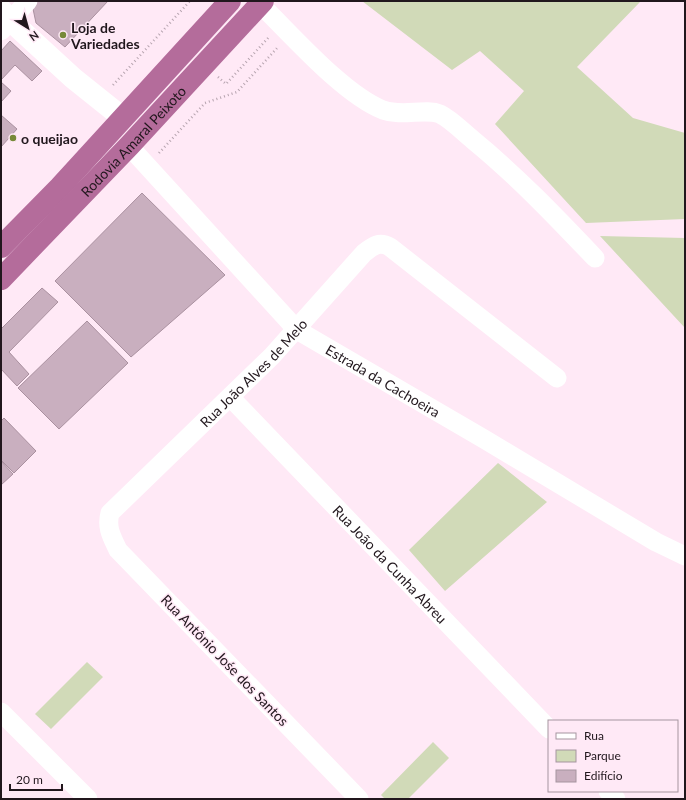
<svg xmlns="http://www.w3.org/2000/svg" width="686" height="800" font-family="Lato,sans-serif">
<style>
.green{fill:#d1dab8}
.building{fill:#c9afbf;stroke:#aa91a0}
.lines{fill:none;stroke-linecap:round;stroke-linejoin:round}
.path{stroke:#b6a4af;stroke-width:2.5;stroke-dasharray:1 3;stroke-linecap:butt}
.street{stroke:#fff;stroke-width:19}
.secondary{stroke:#fff;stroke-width:22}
.highway{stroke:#b46c9b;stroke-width:22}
.poi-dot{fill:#778938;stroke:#ffe9f6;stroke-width:1.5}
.labels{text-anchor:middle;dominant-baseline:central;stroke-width:3;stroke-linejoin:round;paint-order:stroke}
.poi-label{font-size:14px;font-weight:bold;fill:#21171d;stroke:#ffe9f6;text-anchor:start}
.street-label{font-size:14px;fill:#21171d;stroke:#ffe9f6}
</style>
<rect width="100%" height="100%" fill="#ffe9f6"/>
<path class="green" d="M 362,1 L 641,1 L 577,67 L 633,118 L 685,133 L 685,219 L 586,223 L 495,124 L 524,91 L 480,51 L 452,70 Z
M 600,236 L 685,238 L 685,328 Z
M 498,463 L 547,502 L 445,591 L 409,550 Z
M 87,662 L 103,677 L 51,729 L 35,714 Z
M 433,742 L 449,758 L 408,799 L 385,799 L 381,795 Z"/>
<path class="building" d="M 35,1 L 108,1 L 65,47 L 36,23 L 32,4 Z
M 10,41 L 42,71 L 32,81 L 15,65 L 1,80 L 1,51 Z
M 1,82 L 11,91 L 1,102 Z
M 1,115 L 17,129 L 1,147 Z
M 142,193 L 225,275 L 131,357 L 55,281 Z
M 42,288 L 58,302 L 9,352 L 29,374 L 17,386 L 1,369 L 1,329 Z
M 87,321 L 128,363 L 59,429 L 18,388 Z
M 4,418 L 36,451 L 14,473 L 1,460 L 1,421 Z
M 1,461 L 13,474 L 1,485 Z"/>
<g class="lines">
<path class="path" d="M 218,77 L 226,84 L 269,37
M 113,85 L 190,1
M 159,153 L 205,103 L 237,92 L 278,47"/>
<g class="street">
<path d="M 260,4 C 292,35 343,94 383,110 C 402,117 425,108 440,114 C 452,120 463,132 473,140 C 517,176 556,217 595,258"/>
<path d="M 1,31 L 28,1"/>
<path id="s1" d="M 129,146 L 297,330 L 484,439 L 656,542 L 685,556"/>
<path id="s2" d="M 231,398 L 549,729"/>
<path d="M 1,712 L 88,799"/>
<path d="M 608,791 L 616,799"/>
<path id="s3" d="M 359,799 L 118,550 C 112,537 106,528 110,513 L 272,356 L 364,253 C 373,246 379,241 390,247 L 557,378"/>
</g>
<path class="secondary" d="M 1,10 L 11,21 L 73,78 L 123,118"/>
<g class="highway">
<path d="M 1,247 L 60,187 L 230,1"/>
<path id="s4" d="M 1,279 L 129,146 L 263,1"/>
</g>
</g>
<g class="poi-dot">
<circle cx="63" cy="35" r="4"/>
<circle cx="13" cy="138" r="4"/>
</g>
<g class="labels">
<g class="poi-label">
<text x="71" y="27">Loja de<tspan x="71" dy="16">Variedades</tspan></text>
<text x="21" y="138">o queijao</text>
</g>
<g class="street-label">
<text stroke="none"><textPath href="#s4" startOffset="191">Rodovia Amaral Peixoto</textPath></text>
<text stroke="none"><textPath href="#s3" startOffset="586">Rua João Alves de Melo</textPath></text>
<text stroke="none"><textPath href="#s1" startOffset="349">Estrada da Cachoeira</textPath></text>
<text stroke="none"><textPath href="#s2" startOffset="230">Rua João da Cunha Abreu</textPath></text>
<text transform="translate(225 660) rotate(46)">Rua Antônio Jośe dos Santos</text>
</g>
</g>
<rect width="686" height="800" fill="none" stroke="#21171d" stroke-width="4"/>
<rect x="548" y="720" width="130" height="72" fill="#ffe9f6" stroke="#a6959f"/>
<rect x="556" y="733" width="20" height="6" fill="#ffffff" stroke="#a6959f"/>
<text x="584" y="740" font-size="12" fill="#21171d">Rua</text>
<rect x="556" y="750" width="20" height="12" fill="#d1dab8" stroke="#a6959f"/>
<text x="584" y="760" font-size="12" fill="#21171d">Parque</text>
<rect x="556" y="770" width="20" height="12" fill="#c9afbf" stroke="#a6959f"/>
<text x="584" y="780" font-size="12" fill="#21171d">Edifício</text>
<g transform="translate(28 28) rotate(143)" stroke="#ffe9f6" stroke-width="3" paint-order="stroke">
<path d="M0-3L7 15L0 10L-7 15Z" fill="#21171d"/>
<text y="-6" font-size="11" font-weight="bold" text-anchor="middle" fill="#21171d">N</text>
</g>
<path d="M10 784v6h52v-6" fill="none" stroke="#21171d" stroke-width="2"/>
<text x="16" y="784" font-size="12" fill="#21171d" stroke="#ffe9f6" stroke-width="3" paint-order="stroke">20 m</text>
</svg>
